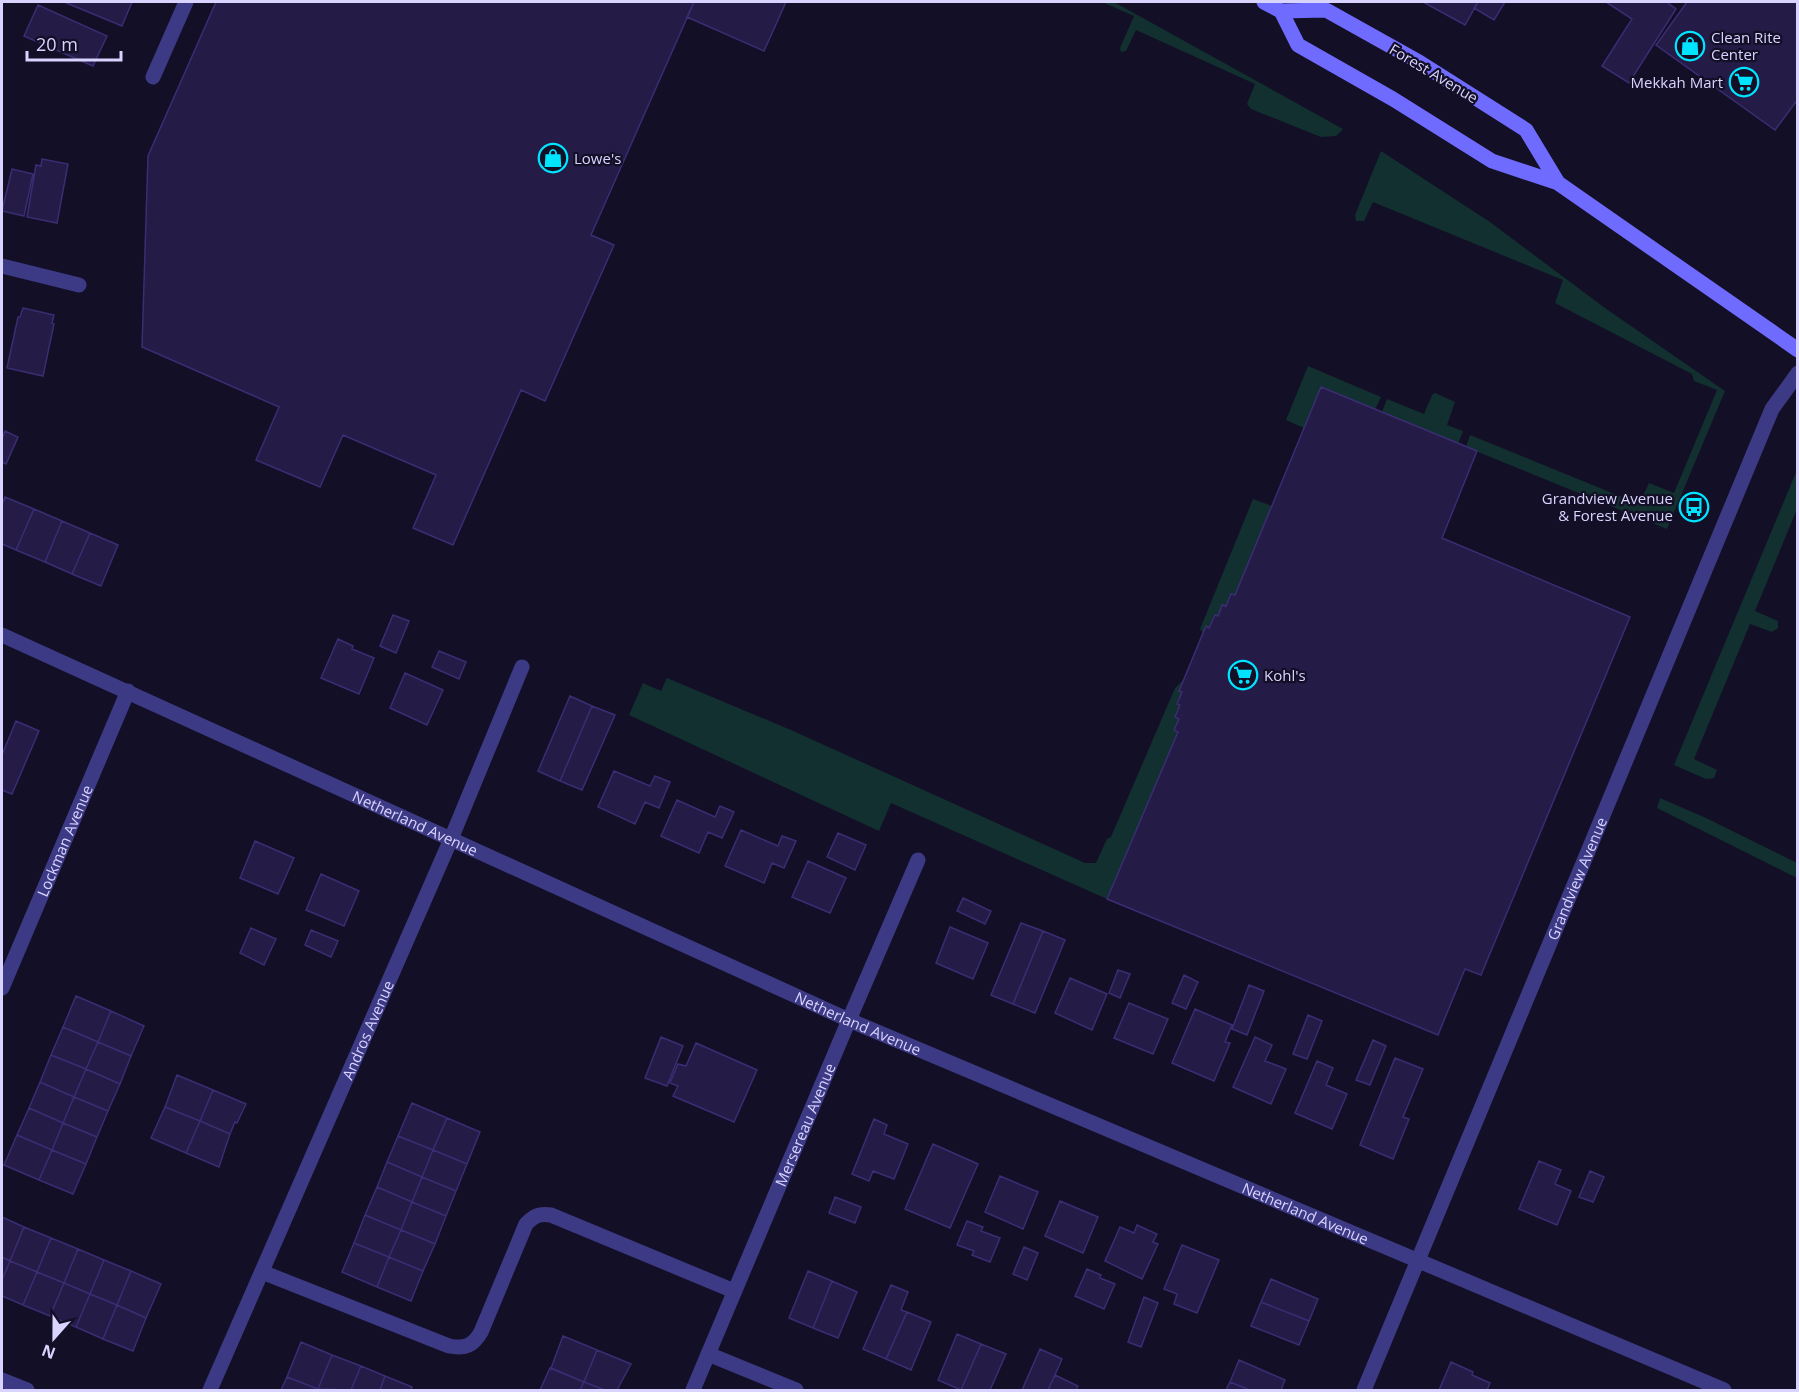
<svg xmlns="http://www.w3.org/2000/svg" width="1799" height="1392" font-family="'Open Sans',sans-serif">
<style>
.green{fill:#12302f}
.building{fill:#241b47;stroke:#3b2d73;stroke-width:1.5}
.lines{fill:none;stroke-linecap:round;stroke-linejoin:round}
.service{stroke:#3d3a85;stroke-width:15}
.minor{stroke:#3d3a85;stroke-width:15}
.secondary{stroke:#6f6bff;stroke-width:15}
.labels{text-anchor:middle;dominant-baseline:central;stroke-width:4.5;stroke-linejoin:round;paint-order:stroke}
.poi-label{font-size:15px;fill:#d9d4ff;stroke:#130f26;text-anchor:start}
.street-label{font-size:15px;fill:#d9d4ff;stroke:#130f26}
</style>
<rect width="100%" height="100%" fill="#130f26"/>
<path class="green" d="M 1102,2 L 1114,2 L 1343,129 L 1336,136 L 1321,137 L 1251,109 L 1247,104 L 1255,84 L 1136,30 L 1126,51 L 1121,52 L 1120,48 L 1134,16 Z
M 1381,151 L 1490,222 L 1605,308 L 1725,391 L 1667,529 L 1466,447 L 1470,435 L 1639,504 L 1649,483 L 1674,493 L 1717,390 L 1694,381 L 1692,374 L 1555,303 L 1563,280 L 1373,202 L 1364,221 L 1356,221 L 1355,215 Z
M 1308,366 L 1381,397 L 1375,410 L 1304,428 L 1286,420 Z
M 1435,393 L 1455,402 L 1447,425 L 1463,431 L 1458,444 L 1382,412 L 1387,399 L 1424,414 L 1432,395 Z
M 1797,470 L 1797,509 L 1755,611 L 1778,621 L 1778,628 L 1772,632 L 1750,624 L 1694,759 L 1717,770 L 1714,778 L 1706,779 L 1674,765 Z
M 1253,499 L 1272,506 L 1235,595 L 1231,594 L 1226,606 L 1222,605 L 1218,616 L 1214,615 L 1209,628 L 1206,627 L 1203,633 L 1200,629 Z
M 667,678 L 791,730 L 1085,863 L 1096,863 L 1107,839 L 1111,837 L 1175,688 L 1183,680 L 1179,690 L 1182,692 L 1179,719 L 1174,730 L 1178,732 L 1107,899 L 891,803 L 879,831 L 629,715 L 643,683 L 661,691 Z
M 1660,798 L 1706,818 L 1797,863 L 1797,878 L 1657,808 Z"/>
<path class="building" d="M 64,2 L 132,2 L 122,26 Z
M 216,2 L 694,2 L 591,235 L 614,245 L 545,401 L 521,390 L 453,545 L 413,528 L 436,475 L 343,435 L 320,487 L 256,460 L 279,407 L 142,347 L 148,156 Z
M 694,2 L 786,2 L 764,51 L 687,17 Z
M 1423,2 L 1478,2 L 1465,25 Z
M 1478,2 L 1505,2 L 1494,20 L 1474,8 Z
M 1606,2 L 1669,2 L 1668,3 L 1676,9 L 1629,83 L 1602,66 L 1632,19 Z
M 1687,2 L 1798,2 L 1798,99 L 1775,130 L 1656,45 Z
M 38,5 L 107,36 L 93,66 L 24,36 Z
M 42,159 L 68,164 L 57,223 L 27,217 L 36,165 L 41,166 Z
M 12,169 L 33,174 L 24,216 L 2,211 Z
M 23,308 L 54,315 L 52,323 L 54,324 L 43,376 L 7,368 L 18,317 L 20,317 Z
M 1321,387 L 1477,451 L 1442,538 L 1630,617 L 1481,975 L 1465,969 L 1438,1035 L 1107,899 L 1178,732 L 1174,730 L 1179,719 L 1175,717 L 1180,705 L 1177,704 L 1182,692 L 1179,691 L 1203,633 L 1206,626 L 1209,628 L 1215,615 L 1218,616 L 1222,605 L 1226,606 L 1231,594 L 1235,595 Z
M 5,431 L 18,437 L 6,464 L 2,462 L 2,439 Z
M 5,497 L 34,509 L 16,550 L 2,544 L 2,505 Z
M 34,509 L 62,521 L 45,562 L 16,550 Z
M 62,521 L 90,533 L 72,574 L 45,562 Z
M 90,533 L 118,545 L 101,586 L 72,574 Z
M 393,615 L 409,621 L 396,653 L 380,646 Z
M 338,639 L 353,646 L 352,649 L 374,658 L 359,694 L 321,678 Z
M 439,651 L 466,662 L 459,679 L 432,667 Z
M 405,673 L 443,690 L 427,725 L 390,708 Z
M 570,696 L 592,706 L 560,781 L 538,771 Z
M 592,706 L 615,715 L 582,790 L 560,781 Z
M 16,721 L 39,731 L 12,794 L 2,790 L 2,755 Z
M 614,771 L 650,786 L 655,776 L 670,782 L 659,808 L 645,802 L 635,824 L 598,807 Z
M 677,800 L 715,817 L 720,806 L 734,812 L 722,838 L 708,832 L 699,853 L 661,836 Z
M 741,830 L 778,846 L 782,836 L 796,841 L 784,868 L 772,863 L 764,883 L 725,866 Z
M 838,833 L 866,845 L 855,870 L 827,857 Z
M 255,841 L 294,858 L 278,894 L 240,878 Z
M 808,861 L 846,878 L 830,913 L 792,897 Z
M 321,874 L 359,891 L 344,926 L 306,910 Z
M 963,898 L 991,911 L 985,924 L 957,911 Z
M 1021,923 L 1043,931 L 1013,1004 L 991,995 Z
M 950,927 L 988,943 L 973,979 L 936,963 Z
M 251,928 L 276,939 L 264,965 L 240,953 Z
M 311,930 L 338,941 L 331,957 L 305,945 Z
M 1043,931 L 1065,940 L 1035,1013 L 1013,1004 Z
M 1118,970 L 1130,974 L 1120,998 L 1109,993 Z
M 1184,975 L 1198,982 L 1186,1009 L 1172,1003 Z
M 1070,978 L 1107,994 L 1092,1030 L 1055,1013 Z
M 1249,985 L 1264,991 L 1247,1035 L 1232,1029 Z
M 76,996 L 111,1011 L 98,1042 L 63,1027 Z
M 1129,1003 L 1168,1019 L 1153,1054 L 1114,1038 Z
M 1195,1009 L 1232,1025 L 1225,1042 L 1230,1043 L 1214,1081 L 1172,1063 Z
M 111,1011 L 144,1026 L 131,1056 L 98,1042 Z
M 1308,1015 L 1322,1021 L 1307,1059 L 1293,1054 Z
M 63,1027 L 98,1042 L 86,1069 L 51,1055 Z
M 661,1037 L 683,1046 L 667,1086 L 645,1078 Z
M 1255,1037 L 1272,1045 L 1265,1061 L 1286,1069 L 1271,1104 L 1233,1087 Z
M 1373,1040 L 1386,1046 L 1370,1085 L 1356,1080 Z
M 98,1042 L 131,1056 L 120,1084 L 86,1069 Z
M 696,1043 L 757,1070 L 734,1122 L 673,1096 L 678,1086 L 670,1083 L 678,1064 L 686,1066 Z
M 51,1055 L 86,1069 L 74,1097 L 40,1082 Z
M 1395,1058 L 1423,1069 L 1403,1117 L 1409,1119 L 1393,1159 L 1360,1145 Z
M 1317,1061 L 1333,1068 L 1326,1085 L 1347,1094 L 1332,1129 L 1295,1113 Z
M 86,1069 L 120,1084 L 108,1111 L 74,1097 Z
M 177,1075 L 213,1090 L 200,1121 L 165,1107 Z
M 40,1082 L 74,1097 L 63,1123 L 29,1108 Z
M 213,1090 L 246,1104 L 237,1123 L 235,1122 L 230,1134 L 200,1121 Z
M 74,1097 L 108,1111 L 97,1137 L 63,1123 Z
M 412,1103 L 447,1118 L 433,1150 L 398,1136 Z
M 165,1107 L 200,1121 L 186,1153 L 151,1138 Z
M 29,1108 L 63,1123 L 52,1150 L 17,1135 Z
M 447,1118 L 480,1132 L 467,1164 L 433,1150 Z
M 874,1119 L 887,1125 L 884,1134 L 908,1144 L 894,1179 L 873,1171 L 869,1181 L 852,1174 Z
M 200,1121 L 230,1134 L 219,1167 L 186,1153 Z
M 63,1123 L 97,1137 L 86,1164 L 52,1150 Z
M 17,1135 L 52,1150 L 39,1180 L 4,1165 Z
M 398,1136 L 433,1150 L 422,1177 L 387,1162 Z
M 933,1144 L 978,1164 L 950,1228 L 905,1209 Z
M 52,1150 L 86,1164 L 73,1194 L 39,1180 Z
M 433,1150 L 467,1164 L 456,1191 L 422,1177 Z
M 1539,1161 L 1561,1170 L 1555,1184 L 1571,1191 L 1557,1225 L 1519,1209 Z
M 387,1162 L 422,1177 L 412,1202 L 377,1187 Z
M 1590,1171 L 1604,1177 L 1593,1202 L 1579,1197 Z
M 1000,1176 L 1038,1192 L 1023,1229 L 985,1212 Z
M 422,1177 L 456,1191 L 446,1216 L 412,1202 Z
M 377,1187 L 412,1202 L 401,1230 L 365,1215 Z
M 835,1197 L 861,1207 L 855,1223 L 829,1213 Z
M 1060,1201 L 1098,1217 L 1083,1253 L 1045,1236 Z
M 412,1202 L 446,1216 L 435,1244 L 401,1230 Z
M 365,1215 L 401,1230 L 389,1257 L 354,1243 Z
M 2,1217 L 24,1227 L 10,1261 L 2,1257 Z
M 967,1221 L 983,1227 L 981,1231 L 1000,1238 L 990,1262 L 972,1255 L 974,1251 L 957,1245 Z
M 1137,1225 L 1157,1234 L 1153,1242 L 1158,1244 L 1142,1279 L 1105,1261 L 1120,1227 L 1134,1233 Z
M 24,1227 L 51,1238 L 37,1272 L 10,1261 Z
M 401,1230 L 435,1244 L 423,1271 L 389,1257 Z
M 51,1238 L 78,1249 L 64,1283 L 37,1272 Z
M 354,1243 L 389,1257 L 377,1287 L 342,1272 Z
M 1182,1245 L 1219,1260 L 1197,1313 L 1174,1304 L 1177,1294 L 1164,1289 Z
M 1024,1247 L 1038,1253 L 1027,1280 L 1013,1274 Z
M 78,1249 L 104,1260 L 90,1294 L 64,1283 Z
M 2,1257 L 10,1261 L 2,1280 Z
M 389,1257 L 423,1271 L 411,1301 L 377,1287 Z
M 104,1260 L 131,1271 L 117,1305 L 90,1294 Z
M 10,1261 L 37,1272 L 23,1305 L 2,1296 L 2,1280 Z
M 1087,1269 L 1101,1275 L 1100,1278 L 1115,1284 L 1104,1309 L 1075,1296 Z
M 131,1271 L 161,1284 L 146,1318 L 117,1305 Z
M 808,1271 L 832,1281 L 813,1328 L 789,1318 Z
M 37,1272 L 64,1283 L 50,1316 L 23,1305 Z
M 1271,1279 L 1318,1299 L 1309,1321 L 1261,1302 Z
M 832,1281 L 857,1292 L 838,1338 L 813,1328 Z
M 64,1283 L 90,1294 L 76,1327 L 50,1316 Z
M 891,1285 L 908,1292 L 901,1310 L 907,1312 L 886,1359 L 863,1349 Z
M 90,1294 L 117,1305 L 103,1339 L 76,1327 Z
M 1144,1297 L 1158,1303 L 1141,1347 L 1128,1342 Z
M 1261,1302 L 1309,1321 L 1299,1345 L 1251,1326 Z
M 117,1305 L 146,1318 L 133,1351 L 103,1339 Z
M 907,1312 L 931,1322 L 911,1370 L 886,1359 Z
M 957,1334 L 981,1344 L 961,1390 L 938,1380 Z
M 563,1336 L 597,1350 L 584,1382 L 551,1368 Z
M 301,1342 L 332,1355 L 318,1389 L 287,1377 Z
M 981,1344 L 1006,1354 L 990,1390 L 961,1390 Z
M 1040,1349 L 1062,1359 L 1055,1375 L 1048,1390 L 1022,1390 Z
M 597,1350 L 631,1364 L 617,1390 L 605,1390 L 584,1382 Z
M 332,1355 L 361,1366 L 351,1390 L 318,1389 Z
M 1239,1360 L 1285,1380 L 1281,1390 L 1250,1390 L 1230,1382 Z
M 1451,1362 L 1473,1372 L 1472,1375 L 1490,1383 L 1487,1390 L 1439,1390 Z
M 361,1366 L 385,1376 L 380,1390 L 351,1390 Z
M 550,1368 L 584,1382 L 580,1390 L 540,1390 Z
M 1055,1375 L 1078,1386 L 1076,1390 L 1048,1390 Z
M 385,1376 L 412,1387 L 411,1390 L 380,1390 Z
M 287,1377 L 318,1389 L 317,1390 L 281,1390 Z
M 584,1382 L 605,1390 L 580,1390 Z
M 1230,1382 L 1250,1390 L 1226,1390 Z"/>
<g class="lines">
<path class="service" d="M 262,1272 L 449,1346 C 465,1349 473,1346 481,1332 L 526,1224 C 534,1216 539,1213 551,1215 L 734,1291"/>
<g class="minor">
<path d="M 153,77 L 186,2"/>
<path d="M 2,266 L 79,285"/>
<path id="s1" d="M 2,635 L 849,1020 L 1724,1390"/>
<path id="s2" d="M 2,988 L 128,691"/>
<path d="M 708,1354 L 796,1390"/>
<path d="M 2,1380 L 27,1390"/>
<path id="s3" d="M 210,1390 L 451,839 L 522,667"/>
<path id="s4" d="M 693,1390 L 849,1020 L 918,860"/>
<path id="s5" d="M 1364,1390 L 1772,409 L 1798,373"/>
</g>
<path class="secondary" d="M 1264,2 L 1281,11 L 1326,10 L 1419,62 L 1526,130 L 1558,183
M 1281,11 L 1298,45 L 1393,99 L 1492,161 L 1558,183 L 1798,350"/>
</g>
<defs>
<g id="shop-ring" transform="scale(1.5)"><circle r="9.5" fill="#130f26" stroke="#00e5ff" stroke-width="1.5"/><path d="M-5-2.5h2.3a2.7 3.5 0 0 1 5.4 0H5L5.5 6h-11ZM-1.5-2.5h3a1.5 2.3 0 0 0-3 0Z" fill="#00e5ff"/></g>
<g id="supermarket-ring" transform="scale(1.5)"><circle r="9.5" fill="#130f26" stroke="#00e5ff" stroke-width="1.5"/><path d="M-6-5.5h2.5l.6 2H6L4.5 2H-2.5L-4.4-4H-6ZM-1.5 3.2a1.3 1.3 0 1 0 .1 0ZM3 3.2a1.3 1.3 0 1 0 .1 0Z" fill="#00e5ff"/></g>
<g id="bus-ring" transform="scale(1.5)"><circle r="9.5" fill="#130f26" stroke="#00e5ff" stroke-width="1.5"/><path d="M-5-6H5V4H4V6H2V4H-2V6H-4V4H-5ZM-3.5-4V0h7V-4ZM-3.5 1.2v1.5H-2V1.2ZM2 1.2v1.5H3.5V1.2Z" fill="#00e5ff"/></g>
</defs>
<g fill-rule="evenodd">
<use href="#shop-ring" x="1690" y="46"/>
<use href="#supermarket-ring" x="1744" y="82"/>
<use href="#shop-ring" x="553" y="158"/>
<use href="#bus-ring" x="1694" y="507"/>
<use href="#supermarket-ring" x="1243" y="675"/>
</g>
<g class="labels">
<g class="poi-label">
<text x="1711" y="37">Clean Rite<tspan x="1711" dy="17">Center</tspan></text>
<text x="1723" y="82" text-anchor="end">Mekkah Mart</text>
<text x="574" y="158">Lowe's</text>
<text x="1673" y="498" text-anchor="end">Grandview Avenue<tspan x="1673" dy="17">&amp; Forest Avenue</tspan></text>
<text x="1264" y="675">Kohl's</text>
</g>
<g class="street-label">
<text transform="translate(1434 73) rotate(31)">Forest Avenue</text>
<text stroke="none"><textPath href="#s1" startOffset="454">Netherland Avenue</textPath></text>
<text stroke="none"><textPath href="#s2" startOffset="160">Lockman Avenue</textPath></text>
<text stroke="none"><textPath href="#s5" startOffset="554">Grandview Avenue</textPath></text>
<text stroke="none"><textPath href="#s1" startOffset="940">Netherland Avenue</textPath></text>
<text stroke="none"><textPath href="#s3" startOffset="393">Andros Avenue</textPath></text>
<text stroke="none"><textPath href="#s4" startOffset="288">Mersereau Avenue</textPath></text>
<text stroke="none"><textPath href="#s1" startOffset="1426">Netherland Avenue</textPath></text>
</g>
</g>
<rect width="1799" height="1392" fill="none" stroke="#d9d4ff" stroke-width="6"/>
<g transform="translate(54 1338) rotate(201)" stroke="#130f26" stroke-width="4.5" paint-order="stroke">
<path d="M0-4.5L10 22L0 15L-10 22Z" fill="#d9d4ff"/>
<text y="-9" font-size="16" font-weight="bold" text-anchor="middle" fill="#d9d4ff">N</text>
</g>
<path d="M27 51v9h94v-9" fill="none" stroke="#d9d4ff" stroke-width="3"/>
<text x="36" y="51" font-size="18" fill="#d9d4ff" stroke="#130f26" stroke-width="4.5" paint-order="stroke">20 m</text>
</svg>
